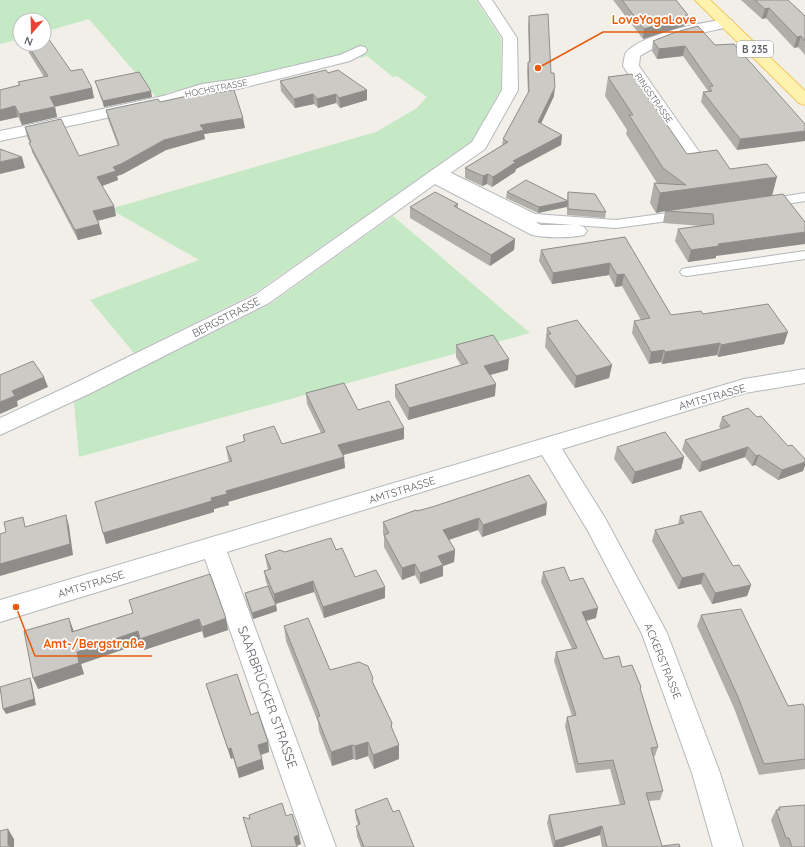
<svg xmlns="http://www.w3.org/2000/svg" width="805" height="847" font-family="Quicksand,sans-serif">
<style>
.green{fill:#c5e8c5}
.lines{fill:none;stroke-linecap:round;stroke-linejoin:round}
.service-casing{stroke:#b5b8bc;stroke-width:2}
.minor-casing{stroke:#b5b8bc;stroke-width:2}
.primary-casing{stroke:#f2c960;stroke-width:2}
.service{fill:#fff;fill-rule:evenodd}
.minor{fill:#fff;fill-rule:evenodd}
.primary{fill:#fff2af;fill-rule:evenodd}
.wall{fill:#afaea9}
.shaded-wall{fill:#8f8d8a}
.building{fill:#cccac5;stroke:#8f8d8a}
.labels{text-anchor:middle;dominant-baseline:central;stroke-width:3.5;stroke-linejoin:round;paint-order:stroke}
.far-street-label{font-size:9px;fill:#5f6368;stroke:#fff}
.shield{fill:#fff;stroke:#8f9295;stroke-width:1}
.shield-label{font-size:10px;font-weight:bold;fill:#5f6368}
.street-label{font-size:11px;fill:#5f6368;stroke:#fff}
.near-street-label{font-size:13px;fill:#5f6368;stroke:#fff}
.leader{fill:none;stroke:#e8590c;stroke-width:1.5}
.callout-dot{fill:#e8590c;stroke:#fff;stroke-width:1.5}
.callout-label{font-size:12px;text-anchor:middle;font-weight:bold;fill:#e8590c;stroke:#fff;stroke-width:3.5;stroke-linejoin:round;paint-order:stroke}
</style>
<rect width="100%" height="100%" fill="#f1efe8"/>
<path class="green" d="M 0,0 L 476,0 L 501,38 L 501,89 L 471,142 L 255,293 L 134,353 L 90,300 L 199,260 L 110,209 L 376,132 L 417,108 L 427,97 L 397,76 L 393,77 L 367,56 L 360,58 L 360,53 L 350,53 L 233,81 L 225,80 L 167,93 L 158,99 L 89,19 L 44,32 L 44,20 L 20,20 L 20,39 L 0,44 Z
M 393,216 L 530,333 L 79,457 L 74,402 L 270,304 Z"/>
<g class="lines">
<g class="service-casing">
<path id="service" d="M 441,168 L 535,214 L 616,220 L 683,211 L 687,212 L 689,215 L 687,218 L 683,219 L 616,228 L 532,222 L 437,174 L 435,172 L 437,170 Z
M 805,193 L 805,201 L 768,207 L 764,206 L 762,203 L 764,200 L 768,199 Z
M 805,251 L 805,259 L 687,276 L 682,275 L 680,272 L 682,269 L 687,268 Z"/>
</g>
<g class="minor-casing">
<path id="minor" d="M 478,0 L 492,0 L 517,38 L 518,90 L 485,149 L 446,176 L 541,225 L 578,225 L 584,227 L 587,231 L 584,235 C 571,238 545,238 532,235 L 435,184 L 269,303 L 89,394 L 0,435 L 0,418 L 73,384 L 255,295 L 472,142 L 502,90 L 503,38 Z
M 727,19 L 732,20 L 734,23 L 732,26 C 700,34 669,38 640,56 L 639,66 L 707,163 L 704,167 L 698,168 L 692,167 L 623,66 L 625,54 C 639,34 704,22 727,19 Z
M 360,46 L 365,47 L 367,50 L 365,53 L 350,61 L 238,89 L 203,93 L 167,105 L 0,141 L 0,131 L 163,96 L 202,84 L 238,79 L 340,55 Z
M 805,369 L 805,383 L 745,393 L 562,449 L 605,518 L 667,633 L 720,773 L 743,847 L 713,847 L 692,773 L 642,634 L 588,531 L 542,455 L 227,552 L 336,847 L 306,847 L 205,559 L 0,622 L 0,600 L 744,379 Z"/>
</g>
<g class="primary-casing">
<path id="primary" d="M 695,0 L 710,0 L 805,91 L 805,105 L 799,103 Z"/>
</g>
<use href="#service" class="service"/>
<use href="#minor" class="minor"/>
<use href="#primary" class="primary"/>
</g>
<path class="wall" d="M 613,0 L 676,0 L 688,15 L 687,25 L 643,39 Z
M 741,0 L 788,0 L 805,16 L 805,55 L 798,47 L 794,48 L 766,18 L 762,19 Z
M 529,16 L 551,73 L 554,96 L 541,124 L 562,135 L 561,145 L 516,169 L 515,172 L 492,187 L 487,184 L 482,186 L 465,178 L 465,168 L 502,145 L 503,139 L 528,93 L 527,72 L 528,62 L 529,62 L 528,26 Z
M 653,41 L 715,45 L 805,124 L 737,150 L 701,102 L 703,92 L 708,91 L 683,56 L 657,59 L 652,51 Z
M 27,44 L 44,44 L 71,71 L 92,88 L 94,98 L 55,107 L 57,117 L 22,125 L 18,117 L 0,121 L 0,90 L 19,85 L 18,82 L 44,77 L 29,53 Z
M 328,73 L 367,90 L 367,100 L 340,108 L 336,103 L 318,108 L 314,104 L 295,108 L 281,91 L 280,81 Z
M 608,77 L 687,154 L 717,150 L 716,258 L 688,262 L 675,241 L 678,229 L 702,226 L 663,223 L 665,211 L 656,213 L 650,203 L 654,183 L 657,183 L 626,134 L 627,130 L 605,96 Z
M 95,81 L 152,97 L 104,107 L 97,87 Z
M 193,96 L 245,128 L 204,134 L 205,139 L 166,150 L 123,174 L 117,176 L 118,180 L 102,186 L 114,206 L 116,216 L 98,221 L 102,234 L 78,240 L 32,152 L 30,143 L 27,137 L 25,127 L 79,156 L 118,146 L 108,119 L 106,110 L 160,102 Z
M 507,192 L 567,200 L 568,192 L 606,212 L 605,218 L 567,215 L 567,206 L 538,213 L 506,198 Z
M 458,204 L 458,208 L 515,239 L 514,250 L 490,266 L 410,218 L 410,207 Z
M 625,237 L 671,315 L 703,314 L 784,344 L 718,357 L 717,355 L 662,364 L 661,362 L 649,364 L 632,333 L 634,321 L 641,320 L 622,286 L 615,287 L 609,275 L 552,284 L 539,261 L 541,250 Z
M 547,328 L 612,365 L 609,378 L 575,388 L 545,347 Z
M 456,345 L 508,370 L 490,375 L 495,396 L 408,420 L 395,397 L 395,385 L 461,365 L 456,357 Z
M 306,393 L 358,410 L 404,428 L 404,439 L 343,455 L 345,468 L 228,502 L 229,505 L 214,509 L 214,512 L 106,544 L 229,462 L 228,458 L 226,447 L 244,442 L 243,435 L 282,444 L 321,433 L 307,404 Z
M 722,417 L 803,471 L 778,480 L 755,465 L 752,466 L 745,457 L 699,472 L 682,450 L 685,440 L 721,429 L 719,427 Z
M 617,447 L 684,457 L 681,469 L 632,484 L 614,459 Z
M 417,511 L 546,515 L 482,537 L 478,530 L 449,540 L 455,550 L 454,562 L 443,566 L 443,576 L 420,584 L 415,575 L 402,580 L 384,547 L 384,536 L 383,534 L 383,522 Z
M 680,516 L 733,566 L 751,585 L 747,596 L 712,604 L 701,584 L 678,589 L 652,541 L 655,530 L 678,525 Z
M 336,550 L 355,577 L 385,587 L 385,598 L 324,618 L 314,592 L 276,604 L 277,611 L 253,619 L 246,599 L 245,593 L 268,586 L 266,582 L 264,571 L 268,570 L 267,566 L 265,555 L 285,552 Z
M 543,572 L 570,581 L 596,618 L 586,621 L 604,659 L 622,667 L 641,687 L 640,690 L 658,747 L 655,756 L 653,757 L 663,791 L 660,800 L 649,801 L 662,846 L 680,847 L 602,847 L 600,835 L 562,847 L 553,847 L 547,823 L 549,815 L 620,805 L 610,769 L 576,773 L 565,726 L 567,717 L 572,716 L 554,661 L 556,652 L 572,649 L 541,582 Z
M 129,600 L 228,630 L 204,638 L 202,631 L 144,650 L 142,643 L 81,664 L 84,674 L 38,689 L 73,631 L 133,613 Z
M 701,615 L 788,706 L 805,707 L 805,769 L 759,775 L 734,708 L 697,626 Z
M 284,626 L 330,670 L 373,683 L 392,723 L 392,730 L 399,759 L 374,769 L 368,756 L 356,760 L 353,759 L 332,766 L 319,731 L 318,722 L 286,641 Z
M 206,684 L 251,715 L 268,742 L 269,752 L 261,755 L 264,769 L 239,778 L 233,758 L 231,759 L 209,694 Z
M 779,807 L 805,847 L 780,847 L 771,820 L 776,810 L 777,810 Z
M 355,810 L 393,812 L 414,847 L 361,847 L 357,836 L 356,826 L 358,825 L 356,819 Z
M 286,816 L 301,844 L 297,846 L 297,847 L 252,847 L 243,817 L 250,819 Z"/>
<path class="shaded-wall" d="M 769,8 L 766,18 L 762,19 L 765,9 Z
M 688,15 L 687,25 L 643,39 L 644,29 Z
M 801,36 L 798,47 L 794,48 L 797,37 Z
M 685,46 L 683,56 L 657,59 L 659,49 Z
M 555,87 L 554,96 L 537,132 L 538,122 Z
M 92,88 L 94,98 L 52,107 L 50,97 Z
M 367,90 L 367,100 L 340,108 L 339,98 Z
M 151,91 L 152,97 L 104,107 L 103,101 Z
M 313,94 L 314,104 L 295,108 L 294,99 Z
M 336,94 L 336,103 L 318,108 L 317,99 Z
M 15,106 L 18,117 L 0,121 L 0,110 Z
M 55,107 L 57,117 L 22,125 L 19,114 Z
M 243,118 L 245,128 L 204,134 L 205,139 L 166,150 L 123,174 L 117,176 L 118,180 L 99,187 L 97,177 L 113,167 L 164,140 L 200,125 Z
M 805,131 L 805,141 L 737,150 L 740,139 Z
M 562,135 L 561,145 L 516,169 L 515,172 L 492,187 L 493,177 L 513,161 Z
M 22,157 L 25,168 L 0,174 L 0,162 Z
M 488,174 L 487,184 L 482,186 L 483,176 Z
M 777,177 L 772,196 L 665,211 L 656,213 L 660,193 Z
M 568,201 L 567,207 L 538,213 L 539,207 Z
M 114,206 L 116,216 L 96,221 L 93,211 Z
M 99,224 L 102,234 L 78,240 L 75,230 Z
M 805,232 L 805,244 L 716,256 L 716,258 L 688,262 L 691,250 L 718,244 Z
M 515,239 L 514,250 L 490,266 L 491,255 Z
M 610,263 L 609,275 L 552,284 L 553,273 Z
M 624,274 L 622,286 L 615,287 L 617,275 Z
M 788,332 L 784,344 L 718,357 L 721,345 Z
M 720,343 L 717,355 L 662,364 L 665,352 Z
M 664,350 L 661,362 L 649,364 L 651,352 Z
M 509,359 L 508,370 L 483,377 L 484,366 Z
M 612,365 L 609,378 L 575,388 L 576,376 Z
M 44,377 L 48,387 L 17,401 L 18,406 L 0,414 L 0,402 L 12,391 Z
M 496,384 L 495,396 L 408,420 L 409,408 Z
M 404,428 L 404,439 L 339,456 L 338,445 Z
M 748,447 L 745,457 L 699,472 L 702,462 Z
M 759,455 L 755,465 L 752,466 L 756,456 Z
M 344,457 L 345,468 L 228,502 L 229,505 L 214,509 L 214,512 L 106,544 L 103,533 L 211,498 L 226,491 Z
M 684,457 L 681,469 L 632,484 L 635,472 Z
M 805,462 L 805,466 L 803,471 L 778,480 L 782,470 Z
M 547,503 L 546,515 L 482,537 L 483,525 Z
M 66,515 L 69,526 L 73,555 L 0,576 L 0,564 Z
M 479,518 L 478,530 L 442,542 L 443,530 Z
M 455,550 L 454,562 L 443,566 L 443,576 L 420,584 L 420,573 L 438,556 Z
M 415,564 L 415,575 L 402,580 L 402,568 Z
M 704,573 L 701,584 L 678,589 L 682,578 Z
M 313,581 L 314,592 L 275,604 L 274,594 Z
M 751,585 L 747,596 L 712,604 L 715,593 Z
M 385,587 L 385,598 L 324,618 L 323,607 Z
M 276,605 L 277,611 L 253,619 L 252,613 Z
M 598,608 L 596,618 L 580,622 L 582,612 Z
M 69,618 L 73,629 L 76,643 L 72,632 Z
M 226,618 L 228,630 L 204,638 L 202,627 Z
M 199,619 L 202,631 L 144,650 L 142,643 L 81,664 L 84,674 L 38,689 L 33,678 L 77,652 L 138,631 Z
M 30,678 L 32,684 L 36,705 L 6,714 L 3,709 Z
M 268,742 L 269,752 L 260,755 L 258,745 Z
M 368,742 L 368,756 L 356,760 L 355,746 Z
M 352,745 L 353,759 L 332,766 L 331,752 Z
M 399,745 L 399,759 L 374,769 L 373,755 Z
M 231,748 L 233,758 L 231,759 L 228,749 Z
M 262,759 L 264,769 L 239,778 L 237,768 Z
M 602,826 L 600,835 L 562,847 L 554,847 L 555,841 Z
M 8,829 L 14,839 L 14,847 L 9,847 L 8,845 Z
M 299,835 L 301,844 L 295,846 L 294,837 Z"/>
<path class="building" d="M 622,0 L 676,0 L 688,15 L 644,29 Z
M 755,0 L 788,0 L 805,16 L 805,41 L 801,36 L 797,37 L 769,8 L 765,9 Z
M 548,14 L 551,73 L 554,73 L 555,87 L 538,122 L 562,135 L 513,161 L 516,162 L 493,177 L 488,174 L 483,176 L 465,168 L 508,142 L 503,139 L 529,91 L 528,62 L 530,62 L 529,16 Z
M 698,26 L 715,45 L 734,44 L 805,124 L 805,131 L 740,139 L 703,92 L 712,91 L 709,87 L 713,86 L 685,46 L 659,49 L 653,41 L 676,32 Z
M 48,38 L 71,71 L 82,69 L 92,88 L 50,97 L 55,107 L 19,114 L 15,106 L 0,110 L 0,90 L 20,85 L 18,82 L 48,76 L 27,44 L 44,44 L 44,39 Z
M 326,70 L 328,73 L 338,70 L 367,90 L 339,98 L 336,94 L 317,99 L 313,94 L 294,99 L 280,81 Z
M 139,72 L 151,91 L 103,101 L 95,81 Z
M 632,74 L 687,154 L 717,150 L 730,169 L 767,164 L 777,177 L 660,193 L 654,183 L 686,185 L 663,168 L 629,115 L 633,115 L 608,77 Z
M 234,90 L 243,118 L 200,125 L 204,130 L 164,140 L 121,164 L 113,167 L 116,171 L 97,177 L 114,206 L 93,211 L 99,224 L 75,230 L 29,143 L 31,142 L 25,127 L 61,119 L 79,156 L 119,145 L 106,110 L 158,99 L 160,102 L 192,95 L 193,96 Z
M 0,149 L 22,157 L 0,162 Z
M 526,180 L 568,201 L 539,207 L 507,192 Z
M 435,192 L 458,204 L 454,206 L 515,239 L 491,255 L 410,207 Z
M 568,192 L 595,194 L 606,212 L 568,209 Z
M 783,194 L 805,222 L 805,232 L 718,244 L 719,246 L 691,250 L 678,229 L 714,224 L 713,214 L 665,211 Z
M 625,237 L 671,315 L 701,311 L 703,314 L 768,304 L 788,332 L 721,345 L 720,343 L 665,352 L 664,350 L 651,352 L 634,321 L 650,318 L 624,274 L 617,275 L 610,263 L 553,273 L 541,250 Z
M 577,320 L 612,365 L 576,376 L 547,335 L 551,334 L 547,328 Z
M 493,335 L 509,359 L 484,366 L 496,384 L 409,408 L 395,385 L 468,363 L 456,345 Z
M 33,361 L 44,377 L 12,391 L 15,396 L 0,402 L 0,375 Z
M 344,383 L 358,410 L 389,401 L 404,428 L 338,445 L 344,457 L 226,491 L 227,494 L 211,498 L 212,501 L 103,533 L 95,502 L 232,461 L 226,447 L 245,441 L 243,435 L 274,426 L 282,444 L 325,432 L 306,393 Z
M 748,408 L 757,417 L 761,416 L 788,446 L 792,445 L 805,459 L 805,462 L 782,470 L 759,455 L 756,456 L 748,447 L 702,462 L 685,440 L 730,426 L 722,417 Z
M 665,432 L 684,457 L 635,472 L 617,447 Z
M 529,475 L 547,503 L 483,525 L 479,518 L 443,530 L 455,550 L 438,556 L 443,565 L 420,573 L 415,564 L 402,568 L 384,535 L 389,533 L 383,522 L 416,510 L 417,511 L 432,507 Z
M 701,511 L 733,566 L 739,565 L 751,585 L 715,593 L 704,573 L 682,578 L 655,530 L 684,523 L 680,516 Z
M 66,515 L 70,544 L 0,564 L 0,534 L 6,532 L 4,522 L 23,517 L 25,527 Z
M 331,538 L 336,550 L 342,548 L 355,577 L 376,570 L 385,587 L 323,607 L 313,581 L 274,594 L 264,571 L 271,569 L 265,555 L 280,550 L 285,552 Z
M 564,567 L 570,581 L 583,578 L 598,608 L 582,612 L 604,659 L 619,656 L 622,667 L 632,665 L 641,687 L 640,688 L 658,747 L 651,748 L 663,791 L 646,793 L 662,846 L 679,844 L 680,847 L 607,847 L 602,826 L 555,841 L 549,815 L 625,804 L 613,760 L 578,764 L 567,717 L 576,715 L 556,652 L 577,648 L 543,572 Z
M 210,574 L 226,618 L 202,627 L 199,619 L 140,639 L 138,631 L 77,652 L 79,663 L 33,678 L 24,631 L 69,618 L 72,632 L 133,613 L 129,600 Z
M 268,586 L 276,605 L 252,613 L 245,593 Z
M 741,609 L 788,706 L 803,704 L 805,707 L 805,759 L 764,764 L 738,697 L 701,615 Z
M 308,618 L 330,670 L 359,662 L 368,666 L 373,678 L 372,681 L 392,723 L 391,726 L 399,745 L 373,755 L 368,742 L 355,746 L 352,745 L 331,752 L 317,717 L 320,716 L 284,626 Z
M 237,674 L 251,715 L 258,712 L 268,742 L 258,745 L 262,759 L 237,768 L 231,748 L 228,749 L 206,684 Z
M 30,678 L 34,699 L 3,709 L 0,687 Z
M 387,798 L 393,812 L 399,810 L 414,847 L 364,847 L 356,826 L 360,824 L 355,810 Z
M 282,803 L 286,816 L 292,814 L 299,835 L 294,837 L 297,847 L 252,847 L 243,817 L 250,819 L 249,815 Z
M 805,805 L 805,847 L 792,847 L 789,838 L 786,838 L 776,810 L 780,810 L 779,807 Z
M 8,829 L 8,845 L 11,847 L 0,847 L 0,831 Z"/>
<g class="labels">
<g class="far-street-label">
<text transform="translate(216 88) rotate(-11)">HOCHSTRASSE</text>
<text transform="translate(654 98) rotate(55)">RINGSTRASSE</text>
</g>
<rect class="shield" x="737" y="41" width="36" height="16" rx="3"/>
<g class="shield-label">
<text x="755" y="49">B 235</text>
</g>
<g class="street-label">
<text transform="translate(226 317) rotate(-27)">BERGSTRASSE</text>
<text transform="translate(712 397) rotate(-16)">AMTSTRASSE</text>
<text transform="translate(402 490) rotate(-17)">AMTSTRASSE</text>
<text transform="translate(91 584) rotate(-17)">AMTSTRASSE</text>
<text transform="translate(663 661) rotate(68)">ACKERSTRASSE</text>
</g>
<g class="near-street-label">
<text transform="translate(268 697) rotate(70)">SAARBRÜCKER STRASSE</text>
</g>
</g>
<path class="leader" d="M538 68L603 32H704M16 607L35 656H152"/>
<g class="callout-dot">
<circle cx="538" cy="68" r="4"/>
<circle cx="16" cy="607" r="4"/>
</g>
<g class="callout-label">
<text x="654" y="24">LoveYogaLove</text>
<text x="94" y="648">Amt-/Bergstraße</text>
</g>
<g transform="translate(32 32) rotate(200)"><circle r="19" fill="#ffffff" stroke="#bfc1c3"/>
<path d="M0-3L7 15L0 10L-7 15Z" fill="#ea4335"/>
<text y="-6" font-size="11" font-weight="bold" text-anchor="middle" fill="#5f6368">N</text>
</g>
</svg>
